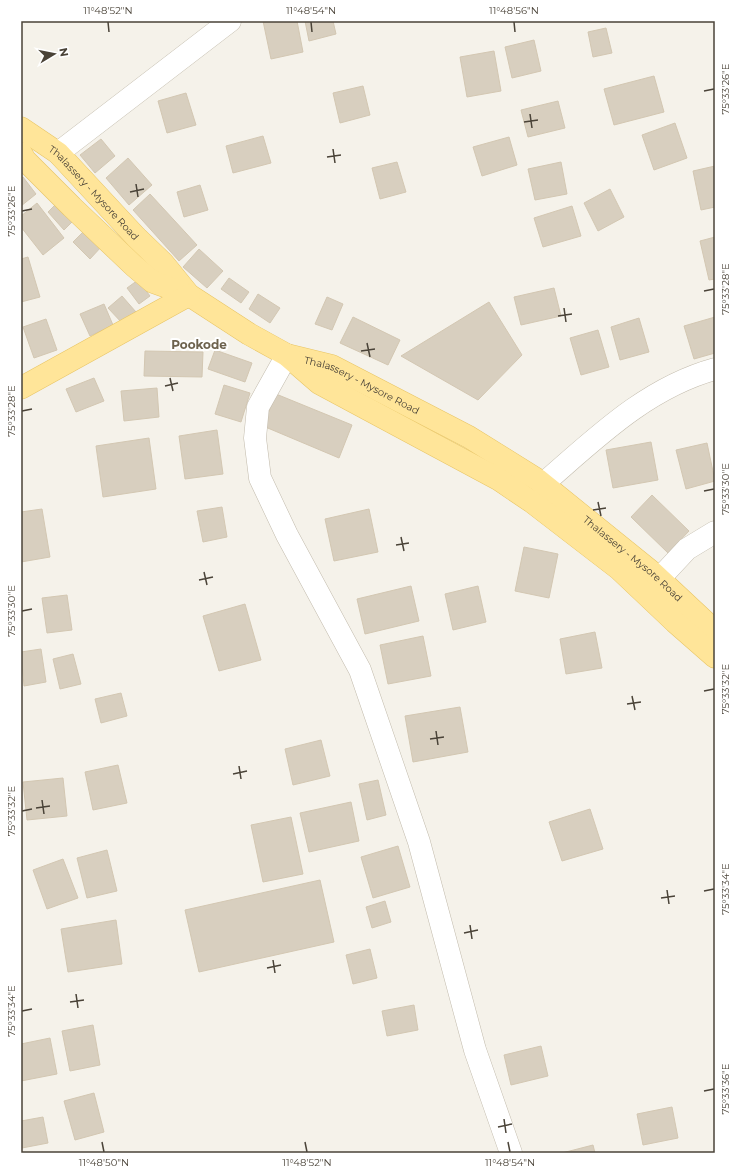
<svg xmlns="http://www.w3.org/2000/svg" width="736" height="1174" font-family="Montserrat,sans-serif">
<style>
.building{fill:#d8cfbf;stroke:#d3c7b2}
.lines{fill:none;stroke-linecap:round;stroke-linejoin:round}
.minor-casing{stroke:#c2bbac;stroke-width:23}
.tertiary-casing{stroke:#c2bbac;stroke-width:23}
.primary-casing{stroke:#e8c565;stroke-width:23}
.minor{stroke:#fff;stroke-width:22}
.tertiary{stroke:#fff;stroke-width:22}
.primary{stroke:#ffe599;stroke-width:22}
.ticks{fill:none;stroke:#4a4338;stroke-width:1.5}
.labels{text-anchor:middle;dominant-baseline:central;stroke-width:4;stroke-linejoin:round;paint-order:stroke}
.street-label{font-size:10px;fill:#4a4338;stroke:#fff}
.quarter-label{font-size:12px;font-weight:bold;fill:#6d624e;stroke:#fff}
.neatline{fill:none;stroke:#4a4338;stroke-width:1.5}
.ticks-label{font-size:10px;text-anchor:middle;fill:#4a4338}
</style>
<rect width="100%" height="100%" fill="#f5f2ea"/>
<path class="building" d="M 263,21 L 297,21 L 303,52 L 271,59 Z
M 305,21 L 333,21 L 336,34 L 309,41 Z
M 606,28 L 612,53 L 593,57 L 588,32 Z
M 534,40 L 541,71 L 512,78 L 505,47 Z
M 494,51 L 501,91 L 467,97 L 460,57 Z
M 654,76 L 664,112 L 614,125 L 604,89 Z
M 363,86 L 370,115 L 340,123 L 333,93 Z
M 186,93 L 196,125 L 167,133 L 158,101 Z
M 558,101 L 565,128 L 528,137 L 521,110 Z
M 675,123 L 687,158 L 654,170 L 642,135 Z
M 263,136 L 271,163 L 233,173 L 226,146 Z
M 509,137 L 517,165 L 482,176 L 473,147 Z
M 101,139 L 115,156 L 95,173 L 80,155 Z
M 128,158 L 152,185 L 129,205 L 106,178 Z
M 397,162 L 406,192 L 380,199 L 372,168 Z
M 561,162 L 567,194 L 535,200 L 528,169 Z
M 715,166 L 715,207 L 701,210 L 693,171 Z
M 23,177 L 36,194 L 21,206 L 21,178 Z
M 200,185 L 208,210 L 184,217 L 177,192 Z
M 610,189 L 624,217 L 598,231 L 584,203 Z
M 150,194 L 197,245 L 179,261 L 133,210 Z
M 37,203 L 64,238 L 43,255 L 21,227 L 21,216 Z
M 57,203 L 73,221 L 64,230 L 48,212 Z
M 572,206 L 581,236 L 543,247 L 534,218 Z
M 86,229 L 102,246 L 90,259 L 73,242 Z
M 715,237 L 715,279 L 709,280 L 700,241 Z
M 199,249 L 223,271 L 207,288 L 183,267 Z
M 28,257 L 40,297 L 21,302 L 21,259 Z
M 229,278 L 249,292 L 241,303 L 221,289 Z
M 138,280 L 150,296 L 139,304 L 127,288 Z
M 554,288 L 561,316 L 521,325 L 514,297 Z
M 258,294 L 280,308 L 270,323 L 249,309 Z
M 122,296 L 136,312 L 123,324 L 108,308 Z
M 327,297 L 343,304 L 332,330 L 315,324 Z
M 489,302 L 522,355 L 478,400 L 401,356 Z
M 104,304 L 113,325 L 90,336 L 80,314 Z
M 353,317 L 400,340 L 388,365 L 340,343 Z
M 715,317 L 715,353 L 694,359 L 684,326 Z
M 639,318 L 649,352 L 620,360 L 611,327 Z
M 46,319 L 57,350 L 34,358 L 23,327 Z
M 598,330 L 609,367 L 581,375 L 570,338 Z
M 215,350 L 252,363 L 245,382 L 208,369 Z
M 145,351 L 203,352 L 202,377 L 144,376 Z
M 94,378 L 104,401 L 76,412 L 66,389 Z
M 224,385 L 250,393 L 241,422 L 215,414 Z
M 157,388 L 159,417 L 124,421 L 121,391 Z
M 276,394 L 352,425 L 339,458 L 263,426 Z
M 217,430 L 223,474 L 185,479 L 179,436 Z
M 149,438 L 156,489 L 103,497 L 96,446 Z
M 651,442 L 658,480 L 613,488 L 606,450 Z
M 707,443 L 715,481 L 686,489 L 676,450 Z
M 652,495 L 689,531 L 668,553 L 631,517 Z
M 222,507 L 227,537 L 203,542 L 197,511 Z
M 42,509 L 50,557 L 21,562 L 21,512 Z
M 369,509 L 378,552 L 334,561 L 325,519 Z
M 524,547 L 558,554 L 549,598 L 515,591 Z
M 411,586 L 419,621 L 365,634 L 357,599 Z
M 478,586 L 486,622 L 453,630 L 445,594 Z
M 67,595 L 72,630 L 47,633 L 42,598 Z
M 245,604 L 261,660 L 219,671 L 203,616 Z
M 595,632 L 602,668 L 566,674 L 560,639 Z
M 423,636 L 431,676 L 388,684 L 380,645 Z
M 41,649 L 46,682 L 24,686 L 21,652 Z
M 73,654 L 81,684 L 60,689 L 53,659 Z
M 121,693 L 127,716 L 101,723 L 95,699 Z
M 460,707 L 468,752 L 413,762 L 405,716 Z
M 321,740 L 330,776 L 293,785 L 285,749 Z
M 118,765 L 127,803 L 93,810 L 85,772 Z
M 63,778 L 67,816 L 27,820 L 23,782 Z
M 378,780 L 386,815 L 367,820 L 359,784 Z
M 351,802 L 359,841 L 309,852 L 300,813 Z
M 590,809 L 603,849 L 562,861 L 549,822 Z
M 291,817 L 303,874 L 263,882 L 251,825 Z
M 398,846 L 410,887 L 373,898 L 361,857 Z
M 107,850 L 117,891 L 87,898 L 77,858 Z
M 63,859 L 78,898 L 47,909 L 33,870 Z
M 320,880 L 334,942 L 199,972 L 185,910 Z
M 385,901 L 391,922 L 372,928 L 366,907 Z
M 116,920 L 122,964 L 68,972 L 61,929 Z
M 370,949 L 377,978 L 353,984 L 346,955 Z
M 414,1005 L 418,1030 L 387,1036 L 382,1011 Z
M 93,1025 L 100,1065 L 70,1071 L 62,1031 Z
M 50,1038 L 57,1074 L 21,1081 L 21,1044 Z
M 541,1046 L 548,1076 L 511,1085 L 504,1055 Z
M 94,1093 L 104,1132 L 75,1140 L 64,1101 Z
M 672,1107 L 678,1138 L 643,1145 L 637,1114 Z
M 43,1117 L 48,1143 L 22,1148 L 21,1121 Z
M 593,1145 L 595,1153 L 562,1153 Z"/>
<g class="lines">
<g class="minor-casing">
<path id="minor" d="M 58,153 L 230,21
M 543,484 C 595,439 646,388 715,369
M 659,579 L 687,549 L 715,532"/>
</g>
<g class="tertiary-casing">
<path id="tertiary" d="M 287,355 L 258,407 L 255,438 L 260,478 L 287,535 L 360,670 L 419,842 L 475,1050 L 511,1153"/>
</g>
<g class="primary-casing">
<g id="primary">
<path id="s1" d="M 21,128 L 58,153 L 136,237 L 163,263 L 189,295 L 249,334 L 287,355 L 332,366 L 469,437 L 538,480 L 653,573 L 715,631"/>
<path d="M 21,153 L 25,160 L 72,207 L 134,266 L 153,282 L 189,295"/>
<path d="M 289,357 L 319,383 L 498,479 L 532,502 L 619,569 L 675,622 L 715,657"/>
<path d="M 21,388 L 189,295"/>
</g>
</g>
<use href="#minor" class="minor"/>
<use href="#tertiary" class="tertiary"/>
<use href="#primary" class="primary"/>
</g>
<path class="ticks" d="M 108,22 L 109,32M 311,22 L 312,32M 514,22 L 515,32M 704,91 L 714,89M 530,114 L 532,128M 524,122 L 538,120M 333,149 L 335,163M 327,157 L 341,155M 136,184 L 138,197M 130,192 L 144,189M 22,211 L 32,209M 704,291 L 714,289M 564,308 L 566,322M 558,316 L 572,314M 367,343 L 370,357M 361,351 L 375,349M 170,378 L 173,391M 165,386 L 178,383M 22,411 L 32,409M 704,491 L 714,489M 598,502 L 601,516M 593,510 L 606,508M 401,537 L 404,551M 396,545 L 409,543M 204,572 L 207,585M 199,580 L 213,577M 22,611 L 32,609M 704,691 L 714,689M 632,696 L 635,710M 627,704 L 641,702M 436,731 L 438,745M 430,739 L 444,737M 239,766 L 241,779M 233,774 L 247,771M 42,800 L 44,814M 36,808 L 50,806M 22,811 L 32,809M 667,890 L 669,904M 704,891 L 714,889M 661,898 L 675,896M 470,925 L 472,939M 464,933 L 478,930M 273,960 L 275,973M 267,968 L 281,965M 76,994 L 78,1008M 70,1002 L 84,1000M 22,1011 L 32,1009M 704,1091 L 714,1089M 504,1119 L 506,1133M 498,1127 L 512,1124M 102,1142 L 104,1152M 305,1142 L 307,1152M 508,1142 L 510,1152"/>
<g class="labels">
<g class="street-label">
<text stroke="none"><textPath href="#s1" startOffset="98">Thalassery - Mysore Road</textPath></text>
<text stroke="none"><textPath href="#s1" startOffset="434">Thalassery - Mysore Road</textPath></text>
<text stroke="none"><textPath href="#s1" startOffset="758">Thalassery - Mysore Road</textPath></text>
</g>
<g class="quarter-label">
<text x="199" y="344">Pookode</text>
</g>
</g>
<rect width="736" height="1174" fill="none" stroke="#ffffff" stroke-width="44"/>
<g transform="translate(54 54) rotate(80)" stroke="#ffffff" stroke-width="3" paint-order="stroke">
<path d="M0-3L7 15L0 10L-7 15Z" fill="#4a4338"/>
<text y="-6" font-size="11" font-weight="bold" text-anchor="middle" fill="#4a4338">N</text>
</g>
<rect x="22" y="22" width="692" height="1130" class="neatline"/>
<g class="ticks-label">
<text x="108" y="14">11°48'52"N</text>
<text x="311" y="14">11°48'54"N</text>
<text x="514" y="14">11°48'56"N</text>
<text transform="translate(725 89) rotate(-90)" y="4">75°33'26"E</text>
<text transform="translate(11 211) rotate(-90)" y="4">75°33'26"E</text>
<text transform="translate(725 289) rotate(-90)" y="4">75°33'28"E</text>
<text transform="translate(11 411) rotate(-90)" y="4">75°33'28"E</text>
<text transform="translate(725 489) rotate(-90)" y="4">75°33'30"E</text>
<text transform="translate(11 611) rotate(-90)" y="4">75°33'30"E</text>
<text transform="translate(725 689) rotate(-90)" y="4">75°33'32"E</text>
<text transform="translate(11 811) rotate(-90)" y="4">75°33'32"E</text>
<text transform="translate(725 889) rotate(-90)" y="4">75°33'34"E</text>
<text transform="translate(11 1011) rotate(-90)" y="4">75°33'34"E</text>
<text transform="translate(725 1089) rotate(-90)" y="4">75°33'36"E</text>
<text x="104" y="1166">11°48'50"N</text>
<text x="307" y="1166">11°48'52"N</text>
<text x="510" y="1166">11°48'54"N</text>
</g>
</svg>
